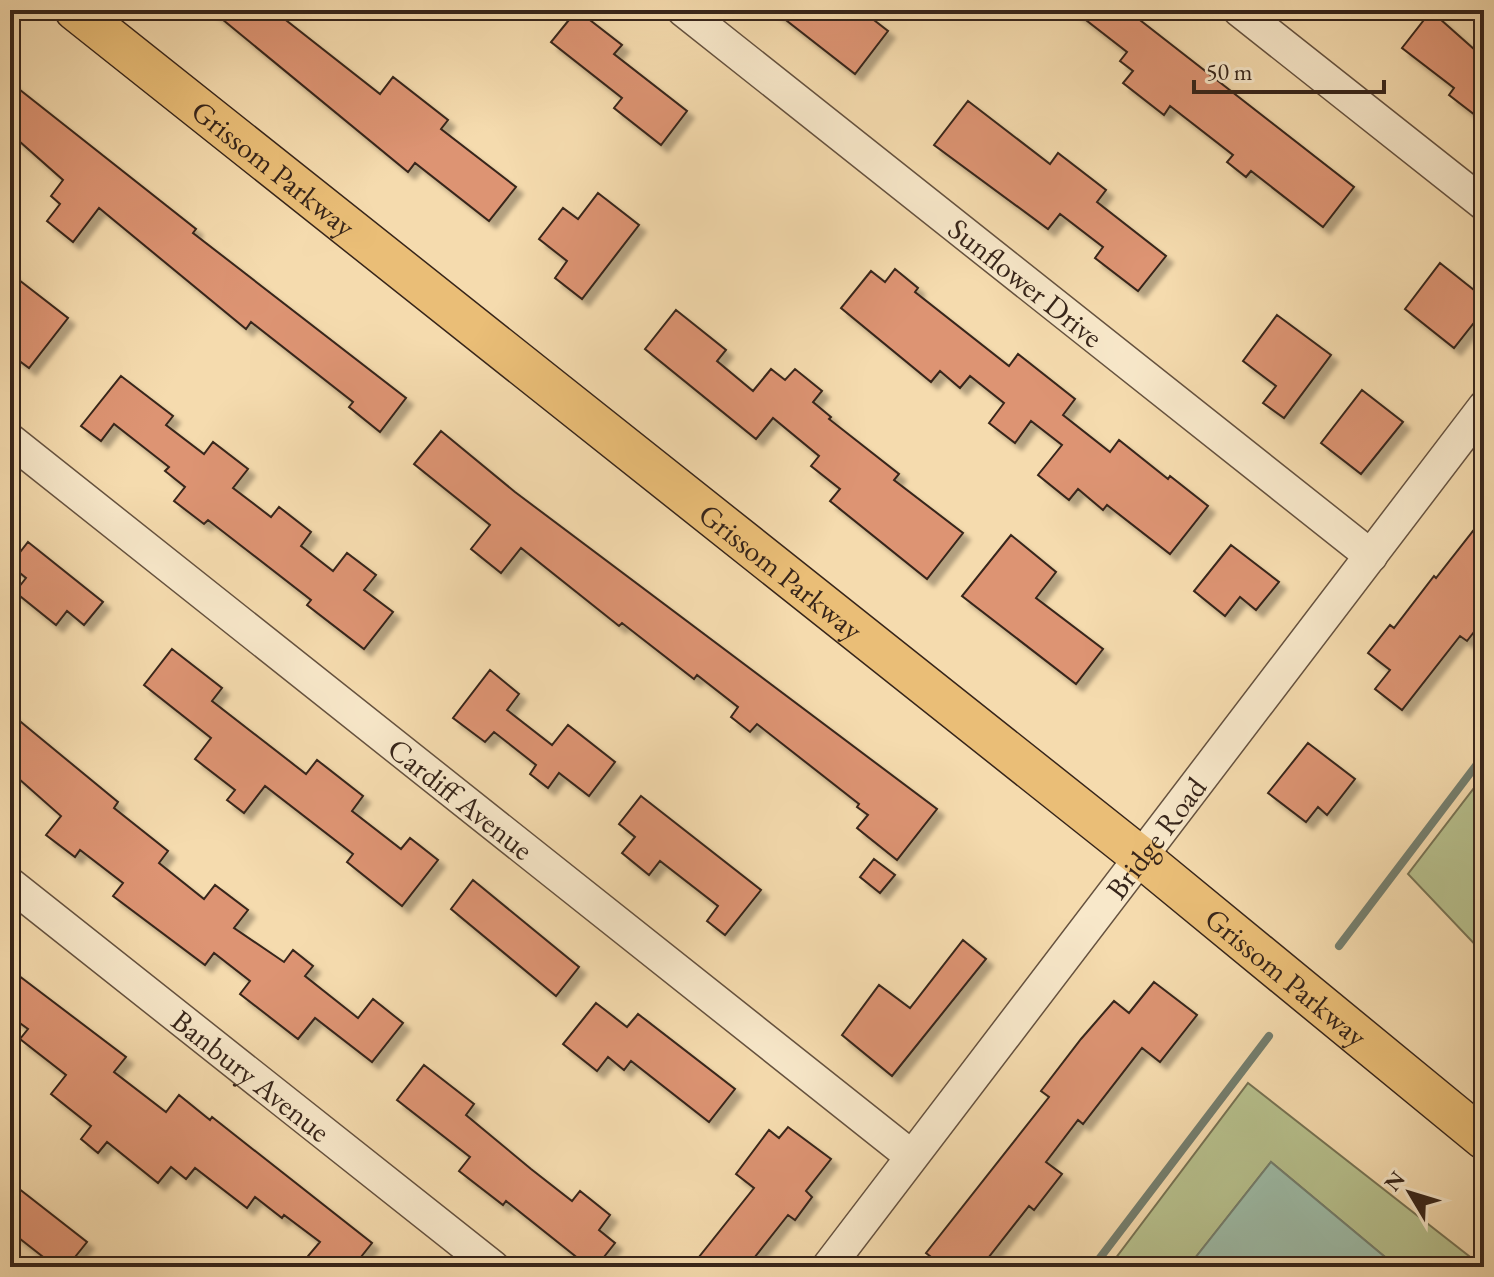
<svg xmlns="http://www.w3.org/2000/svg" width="1494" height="1277" font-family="'EB Garamond',serif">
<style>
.green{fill:#b7c18e;stroke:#777354;stroke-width:2}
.water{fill:#9dbba7;stroke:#747f6f;stroke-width:2}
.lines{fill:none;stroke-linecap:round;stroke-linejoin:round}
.stream{stroke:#747f6f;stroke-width:8}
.building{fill:#dd9473;stroke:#37251a;stroke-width:2;filter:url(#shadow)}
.minor-casing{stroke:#66523f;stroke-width:35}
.major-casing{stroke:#37251a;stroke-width:43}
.minor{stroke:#f8e8ca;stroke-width:32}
.major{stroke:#eabe77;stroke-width:40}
.labels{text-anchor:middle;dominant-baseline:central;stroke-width:6;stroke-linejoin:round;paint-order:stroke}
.street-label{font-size:30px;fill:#37251a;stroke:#f8e8ca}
</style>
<defs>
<filter id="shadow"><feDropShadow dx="7" dy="7" stdDeviation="2" flood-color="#0004"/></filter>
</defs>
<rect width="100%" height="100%" fill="#f5dbae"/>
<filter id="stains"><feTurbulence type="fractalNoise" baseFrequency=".0025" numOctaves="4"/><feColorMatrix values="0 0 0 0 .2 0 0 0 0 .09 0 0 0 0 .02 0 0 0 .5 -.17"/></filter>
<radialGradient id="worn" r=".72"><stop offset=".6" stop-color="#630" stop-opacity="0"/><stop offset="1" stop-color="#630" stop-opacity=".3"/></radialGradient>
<path class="green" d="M 1484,775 L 1484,954 L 1408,874 Z
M 1248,1083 L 1483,1267 L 1397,1267 L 1271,1162 L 1188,1267 L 1109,1267 Z"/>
<path class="water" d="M 1271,1162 L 1397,1267 L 1188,1267 Z"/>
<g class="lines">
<path class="stream" d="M 1339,946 L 1484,755
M 1093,1267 L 1269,1036"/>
</g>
<path class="building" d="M 211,10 L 273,10 L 380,94 L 393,77 L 448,120 L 441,129 L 516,187 L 489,221 L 415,163 L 408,172 Z
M 577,10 L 622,45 L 614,54 L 687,111 L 661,145 L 614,108 L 622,98 L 551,42 Z
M 773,10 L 861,10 L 888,31 L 855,74 Z
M 1073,10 L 1127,10 L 1354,187 L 1323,227 L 1251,171 L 1246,177 L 1227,162 L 1233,155 L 1170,106 L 1164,115 L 1123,83 L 1133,71 L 1120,61 L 1127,52 Z
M 1431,11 L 1484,58 L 1484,122 L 1449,95 L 1454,88 L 1402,48 Z
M 10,82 L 196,229 L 193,233 L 406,398 L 380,432 L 349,407 L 353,402 L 251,322 L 246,329 L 99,208 L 73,242 L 47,221 L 60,204 L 51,196 L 63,180 L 10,133 Z
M 968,101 L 1050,164 L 1058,153 L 1106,190 L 1097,202 L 1166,256 L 1138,291 L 1095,258 L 1103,247 L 1060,214 L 1048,229 L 934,145 Z
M 598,193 L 639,225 L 582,299 L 555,278 L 567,261 L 539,239 L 563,208 L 578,219 Z
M 1440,263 L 1484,298 L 1484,310 L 1454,348 L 1405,309 Z
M 895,269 L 918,288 L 915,292 L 1009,366 L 1018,354 L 1075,399 L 1063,415 L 1110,452 L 1119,440 L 1168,479 L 1170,476 L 1208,506 L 1170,554 L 1107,505 L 1103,510 L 1078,489 L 1069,500 L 1038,475 L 1062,445 L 1031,421 L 1015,443 L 989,423 L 1004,403 L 970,376 L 960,388 L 940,371 L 931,382 L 841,308 L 871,271 L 885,282 Z
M 10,273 L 68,318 L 29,368 L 10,354 Z
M 676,310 L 726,350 L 717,361 L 753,391 L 771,369 L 785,380 L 795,369 L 822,391 L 813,402 L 831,417 L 829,419 L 899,474 L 894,480 L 963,533 L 927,579 L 830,501 L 840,489 L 811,466 L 819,456 L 773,418 L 756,439 L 645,349 Z
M 1277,315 L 1331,355 L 1284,418 L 1263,403 L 1276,386 L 1243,361 Z
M 121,376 L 173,416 L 166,425 L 204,454 L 213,442 L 248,469 L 233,488 L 271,517 L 279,507 L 311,532 L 301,546 L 333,571 L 347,553 L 376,575 L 364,590 L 393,612 L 364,649 L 307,605 L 311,600 L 208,520 L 204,524 L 174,501 L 185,487 L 165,471 L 169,467 L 114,424 L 101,441 L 81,426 Z
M 1362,390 L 1403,422 L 1361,474 L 1321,443 Z
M 441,431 L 515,492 L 937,809 L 897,860 L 857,828 L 868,815 L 857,807 L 859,804 L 757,724 L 750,732 L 731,717 L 738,707 L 697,675 L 694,679 L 622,623 L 619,626 L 521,548 L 501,573 L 471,549 L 490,525 L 414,464 Z
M 1484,517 L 1484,619 L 1467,641 L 1460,636 L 1402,710 L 1375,689 L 1390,670 L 1368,653 L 1390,625 L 1394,628 L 1434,576 L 1436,578 Z
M 1011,535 L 1056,572 L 1036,598 L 1103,649 L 1076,684 L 962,596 Z
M 28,542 L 103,602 L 84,625 L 67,611 L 56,625 L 15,592 L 26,578 L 10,565 Z
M 1231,545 L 1279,582 L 1256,610 L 1240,597 L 1225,616 L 1194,591 Z
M 172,649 L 222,688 L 212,701 L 306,774 L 317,760 L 363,796 L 352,811 L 401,849 L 410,838 L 438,860 L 402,906 L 347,862 L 353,854 L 265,786 L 244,813 L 227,800 L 235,790 L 195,759 L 211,738 L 144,685 Z
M 490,670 L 519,694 L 507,710 L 552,745 L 568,725 L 615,762 L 589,796 L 559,773 L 548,788 L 530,774 L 536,765 L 494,732 L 485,742 L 453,718 Z
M 10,713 L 118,802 L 114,808 L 168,851 L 159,863 L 204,899 L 215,885 L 248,910 L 234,928 L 284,962 L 293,950 L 313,966 L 305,976 L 358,1018 L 373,999 L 403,1023 L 372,1062 L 315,1018 L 298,1039 L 240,994 L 250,981 L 214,953 L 205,965 L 113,896 L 123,883 L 80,850 L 75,857 L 46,835 L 61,816 L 10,771 Z
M 1308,743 L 1355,779 L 1327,815 L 1318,807 L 1306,822 L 1268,793 Z
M 641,796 L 761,890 L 725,935 L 707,921 L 718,906 L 660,861 L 649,875 L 622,853 L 635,837 L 619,824 Z
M 874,859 L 895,875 L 880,893 L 860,877 Z
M 473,880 L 579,967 L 556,996 L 451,909 Z
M 963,940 L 986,959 L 892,1076 L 842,1035 L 879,985 L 910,1008 Z
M 10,969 L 126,1057 L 114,1072 L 166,1112 L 179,1095 L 210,1120 L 212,1117 L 372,1243 L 353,1267 L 322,1267 L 308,1256 L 320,1242 L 284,1215 L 282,1218 L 255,1197 L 247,1208 L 195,1168 L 186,1179 L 171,1167 L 158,1183 L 107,1142 L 98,1153 L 81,1139 L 91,1126 L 51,1094 L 66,1075 L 20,1039 L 28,1029 L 10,1016 Z
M 1154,982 L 1197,1015 L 1160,1062 L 1142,1048 L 1083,1124 L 1078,1120 L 1046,1162 L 1062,1174 L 1034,1210 L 1029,1206 L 981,1267 L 944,1267 L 926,1253 L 1049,1097 L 1041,1091 L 1081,1039 L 1114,1001 L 1129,1013 Z
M 596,1003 L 627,1027 L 638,1014 L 735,1089 L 709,1122 L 631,1061 L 624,1070 L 608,1057 L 597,1071 L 563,1044 Z
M 424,1065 L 474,1104 L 466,1115 L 531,1169 L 572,1201 L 580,1191 L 610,1215 L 599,1230 L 615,1243 L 596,1267 L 589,1267 L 506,1201 L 503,1205 L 459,1171 L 470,1157 L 397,1100 Z
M 788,1127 L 831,1159 L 806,1191 L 812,1197 L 795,1220 L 788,1215 L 747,1267 L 691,1267 L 754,1188 L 736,1174 L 769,1130 L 779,1138 Z
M 18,1188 L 87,1242 L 67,1267 L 56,1267 L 10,1231 L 10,1198 Z"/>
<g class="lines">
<g class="minor-casing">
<g id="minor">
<path id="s1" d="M 683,10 L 1371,556"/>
<path d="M 1239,10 L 1484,204"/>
<path id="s2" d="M 10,440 L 911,1156"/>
<path id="s3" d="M 10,884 L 493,1267"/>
<path id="s4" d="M 828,1267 L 1484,407"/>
</g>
</g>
<g class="major-casing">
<g id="major">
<path id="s5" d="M 75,10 L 1142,858 L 1484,1139"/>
</g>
</g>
<use href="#minor" class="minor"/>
<use href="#major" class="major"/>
</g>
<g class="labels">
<g class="street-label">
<text stroke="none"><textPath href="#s5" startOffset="254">Grissom Parkway</textPath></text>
<text stroke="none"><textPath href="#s1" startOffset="438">Sunflower Drive</textPath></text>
<text stroke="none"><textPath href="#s5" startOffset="902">Grissom Parkway</textPath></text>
<text stroke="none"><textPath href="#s2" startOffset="576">Cardiff Avenue</textPath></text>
<text stroke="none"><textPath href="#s4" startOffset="540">Bridge Road</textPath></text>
<text stroke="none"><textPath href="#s5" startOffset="1550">Grissom Parkway</textPath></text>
<text stroke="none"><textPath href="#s3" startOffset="308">Banbury Avenue</textPath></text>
</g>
</g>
<rect width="1494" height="1277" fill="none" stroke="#f5dbae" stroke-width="40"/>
<rect x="12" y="12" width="1470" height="1253" fill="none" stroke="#37251a" stroke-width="4"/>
<rect x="20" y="20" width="1454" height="1237" fill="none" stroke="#37251a" stroke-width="2"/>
<g transform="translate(1410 1193) rotate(308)" stroke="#f8e8ca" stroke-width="6" paint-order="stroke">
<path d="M0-6L14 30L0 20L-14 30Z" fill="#37251a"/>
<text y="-12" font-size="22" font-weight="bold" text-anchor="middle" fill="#37251a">N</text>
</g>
<path d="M1194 80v12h190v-12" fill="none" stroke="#37251a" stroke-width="4"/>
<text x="1206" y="80" font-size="24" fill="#37251a" stroke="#f8e8ca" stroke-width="6" paint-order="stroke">50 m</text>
<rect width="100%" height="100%" filter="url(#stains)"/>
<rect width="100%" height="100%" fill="url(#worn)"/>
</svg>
